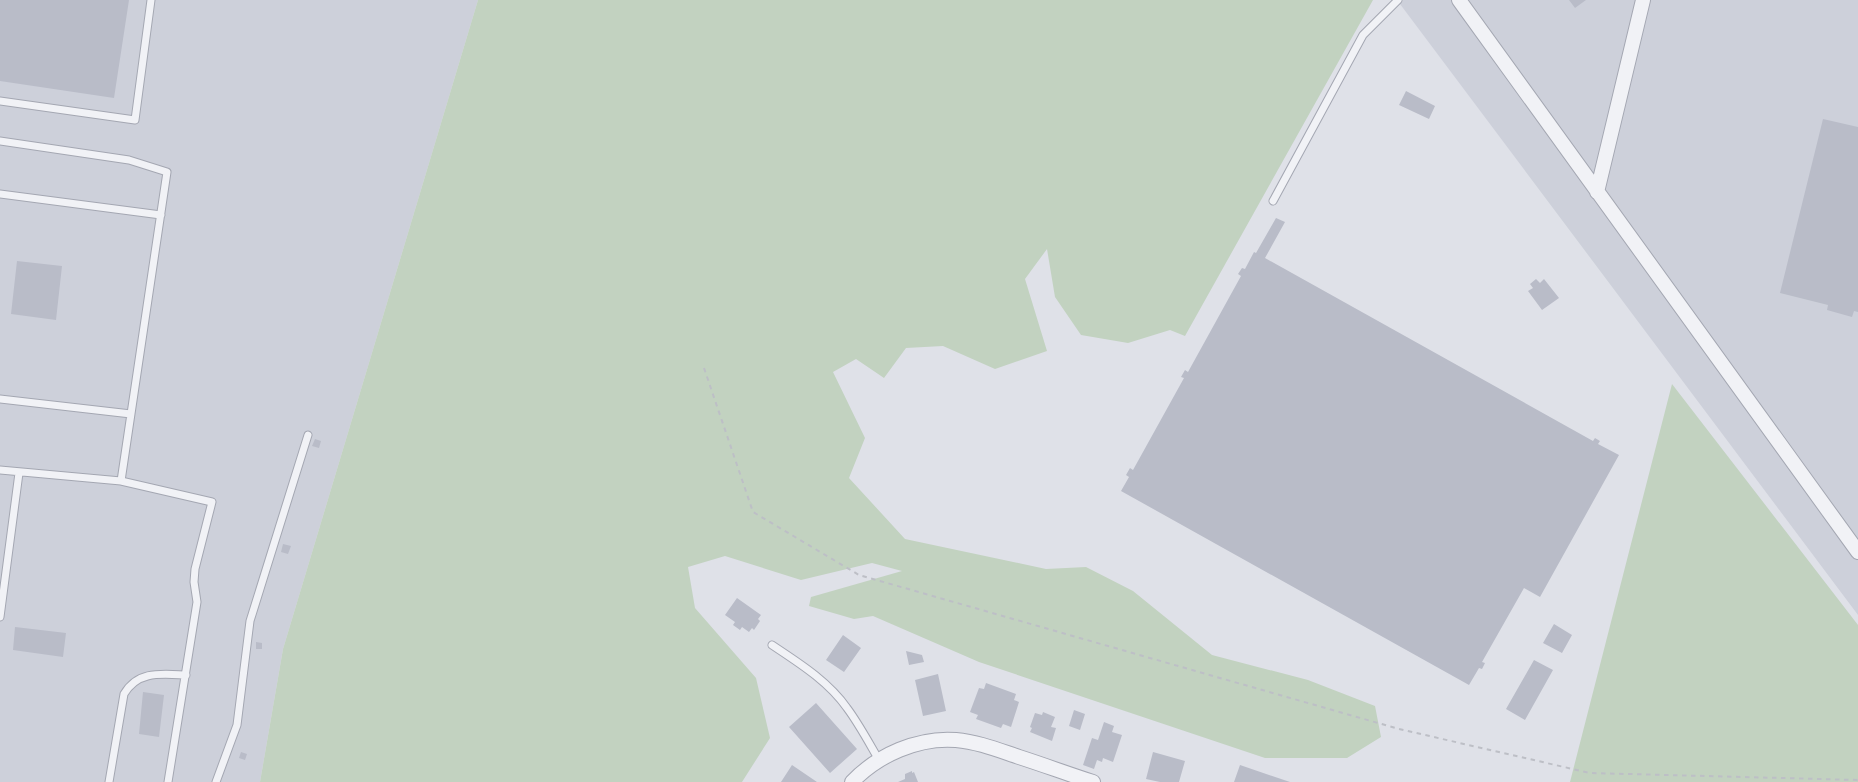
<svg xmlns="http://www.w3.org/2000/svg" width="1858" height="782" font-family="'Roboto Condensed',sans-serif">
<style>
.built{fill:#cdd0da}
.green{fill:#c2d2c0}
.building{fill:#b9bcc8}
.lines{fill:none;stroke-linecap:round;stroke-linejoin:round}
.service-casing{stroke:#a4a7b2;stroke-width:9}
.minor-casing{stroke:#a4a7b2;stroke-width:16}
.path{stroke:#bdbfc6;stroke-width:2;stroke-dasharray:4.5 4.5;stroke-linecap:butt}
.service{stroke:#f1f2f6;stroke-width:7}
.minor{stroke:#f1f2f6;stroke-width:14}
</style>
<rect width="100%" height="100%" fill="#dfe1e8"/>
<path class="built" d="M 0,0 L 478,0 L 283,649 L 260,782 L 0,782 Z
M 1397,0 L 1858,0 L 1858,615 Z"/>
<path class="green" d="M 478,0 L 1373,0 L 1185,336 L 1170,330 L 1128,343 L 1081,335 L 1055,297 L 1047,249 L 1025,279 L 1047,351 L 995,369 L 943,346 L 906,348 L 884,378 L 856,359 L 833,372 L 865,438 L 849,478 L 905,539 L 1046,569 L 1086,567 L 1133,591 L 1212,655 L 1308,680 L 1375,706 L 1381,737 L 1347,758 L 1265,758 L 979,662 L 873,616 L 854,619 L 809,606 L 811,597 L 902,571 L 872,563 L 801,580 L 725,556 L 688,567 L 695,608 L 756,678 L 770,738 L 742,782 L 260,782 L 283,649 Z
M 1672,384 L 1858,625 L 1858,782 L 1570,782 Z"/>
<path class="building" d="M 0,0 L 129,0 L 114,98 L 0,81 Z
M 1569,0 L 1586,0 L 1575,8 Z
M 1406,91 L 1435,106 L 1429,119 L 1399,105 Z
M 1823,119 L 1858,127 L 1858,312 L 1854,311 L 1852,317 L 1827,310 L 1828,305 L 1780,293 Z
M 1276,218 L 1285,222 L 1265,258 L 1593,441 L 1595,438 L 1600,441 L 1598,444 L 1619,455 L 1540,597 L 1524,588 L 1482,662 L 1485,663 L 1482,669 L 1479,668 L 1469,685 L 1121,491 L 1129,477 L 1126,475 L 1130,468 L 1133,470 L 1184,378 L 1181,377 L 1185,370 L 1188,372 L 1241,276 L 1238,274 L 1242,268 L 1245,269 L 1254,252 L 1256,253 Z
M 17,261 L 62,266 L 56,320 L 11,314 Z
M 1536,279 L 1540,283 L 1544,279 L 1559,298 L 1542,310 L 1528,291 L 1533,288 L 1530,284 Z
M 315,439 L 321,441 L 319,448 L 312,446 Z
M 283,544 L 291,546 L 288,554 L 281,552 Z
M 737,598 L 761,615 L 758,619 L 760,621 L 754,630 L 752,628 L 749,632 L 742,627 L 740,630 L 733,625 L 735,622 L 725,615 Z
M 1554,624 L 1572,635 L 1562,653 L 1543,643 Z
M 15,627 L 66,633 L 63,657 L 13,650 Z
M 843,635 L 861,648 L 844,672 L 826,660 Z
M 256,642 L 262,643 L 262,649 L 256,649 Z
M 906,651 L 922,655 L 924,662 L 909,665 Z
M 1534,660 L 1553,670 L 1525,720 L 1506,709 Z
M 938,674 L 946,711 L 923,716 L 915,680 Z
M 986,683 L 1016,694 L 1014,700 L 1019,702 L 1011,727 L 1003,724 L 1001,728 L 976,719 L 978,715 L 970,712 L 979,688 L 984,689 Z
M 143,692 L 164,695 L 159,737 L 139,734 Z
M 816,703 L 857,749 L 830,773 L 789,727 Z
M 1074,710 L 1085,714 L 1080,730 L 1069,726 Z
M 1043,712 L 1055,717 L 1051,727 L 1056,728 L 1052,741 L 1030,732 L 1032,728 L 1030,727 L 1035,713 L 1042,715 Z
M 1104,722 L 1114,726 L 1112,732 L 1122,735 L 1113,762 L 1103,758 L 1102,762 L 1097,760 L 1094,769 L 1083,765 L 1092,738 L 1098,740 Z
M 241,752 L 247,754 L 245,760 L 239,758 Z
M 1153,752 L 1185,761 L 1179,782 L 1160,782 L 1146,779 Z
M 792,765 L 817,782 L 781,782 Z
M 1240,765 L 1290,782 L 1234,782 Z
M 912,771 L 912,773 L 914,772 L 918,782 L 898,782 L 905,779 L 905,774 Z"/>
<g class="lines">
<g class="service-casing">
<path id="service" d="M 0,101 L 135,120 L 151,0
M 0,141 L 129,160 L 167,172 L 121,481
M 0,194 L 161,215
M 1273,201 L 1363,35 L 1398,0
M 0,399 L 131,414
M 0,470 L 121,481 L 212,502 L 195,569 L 194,582 L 197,602 L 168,782
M 0,617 L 19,473
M 772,645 C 799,663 828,681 847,708 C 859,724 869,743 879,760
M 109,782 L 124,694 C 138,670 162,674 186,675
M 216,782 L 237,725 L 250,621 L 308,435"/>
</g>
<g class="minor-casing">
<path id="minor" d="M 1459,0 L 1858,552
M 1597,192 L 1643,0
M 852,782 C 878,755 918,737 956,740 C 978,742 998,750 1019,757 C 1044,765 1068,774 1093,782"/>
</g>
<path class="path" d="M 704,368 L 753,512 L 859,575 L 1399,729 L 1590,773 L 1858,780"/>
<use href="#service" class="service"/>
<use href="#minor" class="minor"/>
</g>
</svg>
